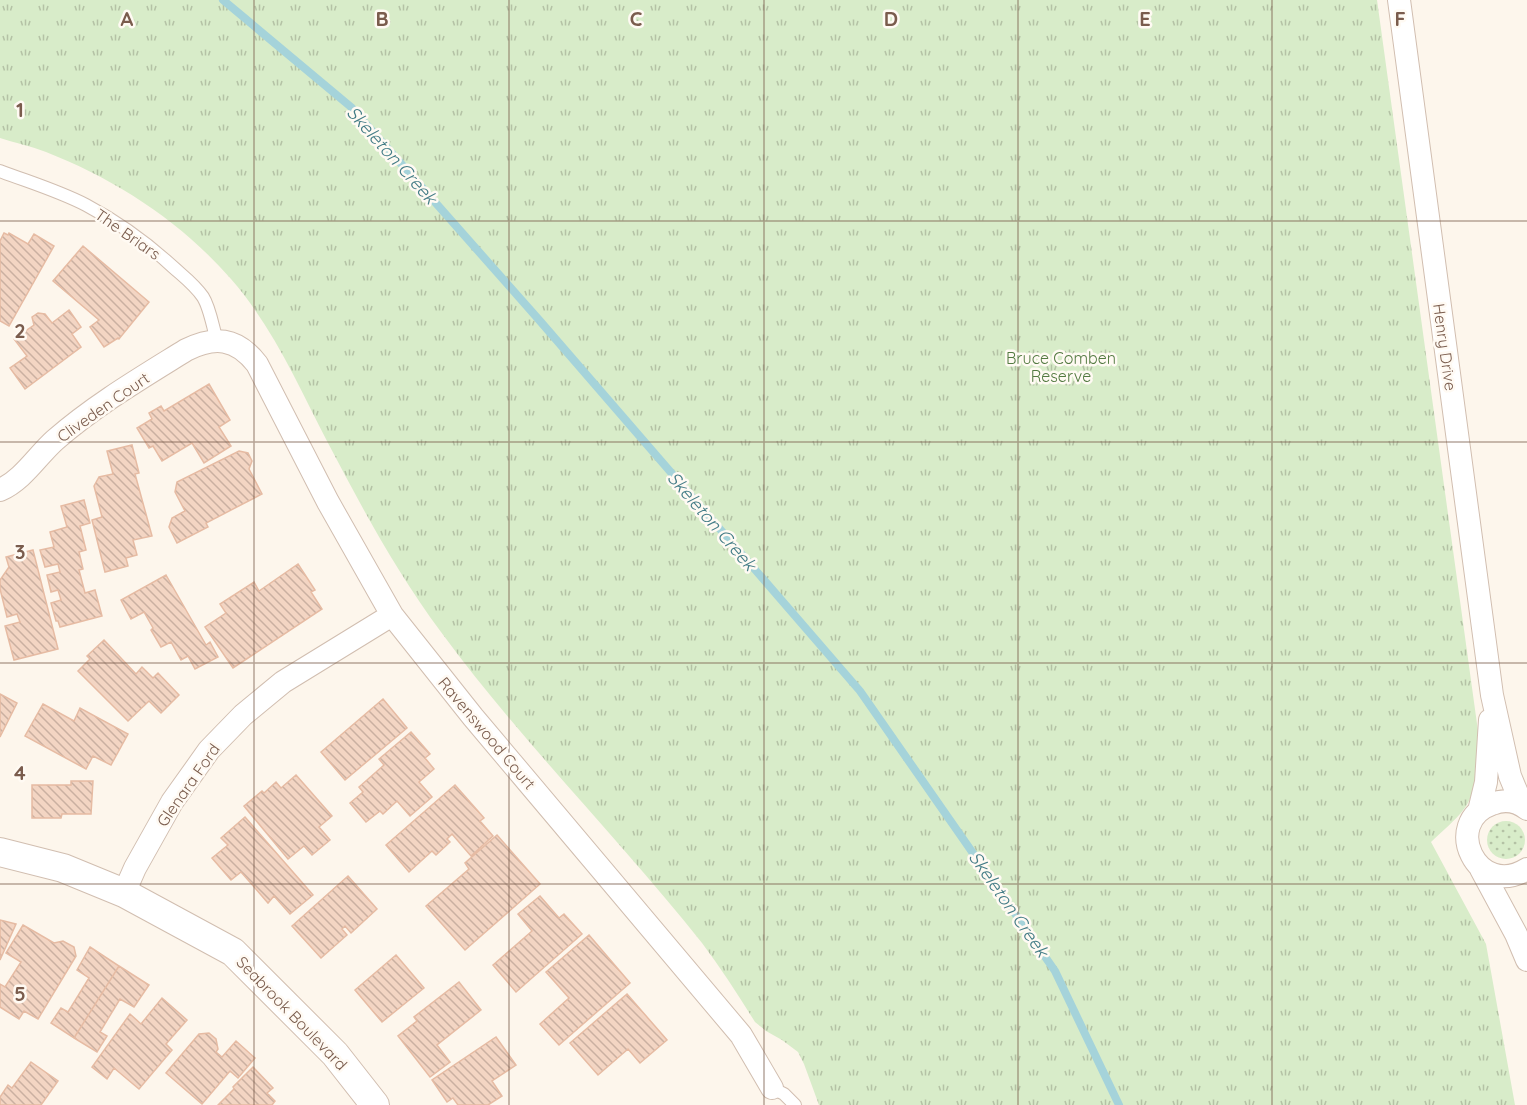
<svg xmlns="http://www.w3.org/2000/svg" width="1527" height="1105" font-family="Quicksand,sans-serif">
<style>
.grass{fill:url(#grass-tufts)}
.garden{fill:url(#garden-dots)}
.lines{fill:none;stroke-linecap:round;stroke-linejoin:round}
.stream{stroke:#a5d3da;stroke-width:8}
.building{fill:url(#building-back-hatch);stroke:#e6bba3;stroke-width:1.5}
.service-casing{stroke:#d1beb0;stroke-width:14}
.minor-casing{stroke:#d1beb0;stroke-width:24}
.tertiary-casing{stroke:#d1beb0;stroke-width:30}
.service{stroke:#fff;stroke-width:12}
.minor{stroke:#fff;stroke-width:22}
.tertiary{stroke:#fff;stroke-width:28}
.grid{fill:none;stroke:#7a5c4d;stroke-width:1.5;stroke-opacity:0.55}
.labels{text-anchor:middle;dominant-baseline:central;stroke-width:5;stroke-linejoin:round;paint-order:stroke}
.street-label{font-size:16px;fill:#7a5c4d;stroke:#fffaf3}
.park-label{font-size:16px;fill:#537a41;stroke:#fffaf3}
.water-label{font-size:18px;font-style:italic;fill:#437c86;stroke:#fffaf3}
.grid-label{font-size:20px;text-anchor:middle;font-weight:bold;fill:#7a5c4d;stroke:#fffaf3;stroke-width:5;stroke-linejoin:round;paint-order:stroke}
</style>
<defs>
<pattern id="grass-tufts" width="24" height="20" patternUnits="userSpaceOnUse" patternTransform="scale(1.5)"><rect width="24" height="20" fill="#d8ecc9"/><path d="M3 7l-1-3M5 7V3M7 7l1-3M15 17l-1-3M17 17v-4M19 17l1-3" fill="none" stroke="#b4c2a5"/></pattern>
<pattern id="garden-dots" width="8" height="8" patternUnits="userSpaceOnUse" patternTransform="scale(1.5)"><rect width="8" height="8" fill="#d8ecc9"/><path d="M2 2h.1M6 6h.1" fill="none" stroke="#b4c2a5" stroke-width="1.8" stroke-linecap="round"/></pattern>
<pattern id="building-back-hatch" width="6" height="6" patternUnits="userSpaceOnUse" patternTransform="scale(1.5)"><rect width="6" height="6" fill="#f3d5c3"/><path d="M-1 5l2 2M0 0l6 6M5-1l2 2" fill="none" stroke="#cab0a1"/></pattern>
</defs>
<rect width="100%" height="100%" fill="#fdf6ec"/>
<path class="grass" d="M 0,0 L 1377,0 L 1478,731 C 1479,752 1478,792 1464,809 C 1455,821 1442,831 1431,842 L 1486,944 L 1515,1105 L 819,1105 L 804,1064 L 798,1052 L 782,1040 L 766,1031 L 755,1022 C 738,995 721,968 702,943 C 618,837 521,741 441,632 C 397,573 362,508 328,443 C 299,387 273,327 231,279 C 180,221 117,180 46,152 C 31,146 15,143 0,138 Z"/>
<path class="garden" d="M1487 840a19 19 0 1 1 38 0a19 19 0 1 1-38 0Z"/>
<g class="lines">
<path class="stream" d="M 223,0 L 351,107 L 540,321 L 860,691 L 1055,971 L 1119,1105"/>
</g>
<path class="building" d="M 4,233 L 8,235 L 9,233 L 28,244 L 34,234 L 54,246 L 9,326 L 0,321 L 0,241 Z
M 83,246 L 149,302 L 119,339 L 118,338 L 104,347 L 90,327 L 99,320 L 53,281 Z
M 69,310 L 81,327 L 72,334 L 81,347 L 25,389 L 10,368 L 27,356 L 14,339 L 34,325 L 32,317 L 38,313 L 45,314 L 52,323 Z
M 209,384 L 230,420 L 219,427 L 231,446 L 204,463 L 192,443 L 162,461 L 153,446 L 149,448 L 137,428 L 152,419 L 149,413 L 161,406 L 164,411 Z
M 132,445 L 139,473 L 135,474 L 152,536 L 133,540 L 137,555 L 126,558 L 128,566 L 105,572 L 92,520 L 102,517 L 94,486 L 99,477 L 113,474 L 107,451 Z
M 239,451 L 248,453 L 252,461 L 249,469 L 262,494 L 206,523 L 208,527 L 177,543 L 169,527 L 172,518 L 185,511 L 175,492 L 177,482 Z
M 84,500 L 90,523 L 80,526 L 86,550 L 79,552 L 83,569 L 79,570 L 85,593 L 95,590 L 102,616 L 60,627 L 58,621 L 56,621 L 51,603 L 61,600 L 58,590 L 51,592 L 47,575 L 60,572 L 58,564 L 45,567 L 40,550 L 54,547 L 50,532 L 67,527 L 61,506 Z
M 33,550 L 58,649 L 14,660 L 5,626 L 20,622 L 17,614 L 7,617 L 0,589 L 0,580 L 9,567 L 6,557 Z
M 298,564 L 315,590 L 311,592 L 322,609 L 233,668 L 205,627 L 226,613 L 220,604 L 254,582 L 259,591 Z
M 166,575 L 206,645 L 210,642 L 218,657 L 195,669 L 188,656 L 181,660 L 171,642 L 161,647 L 151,630 L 153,628 L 144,612 L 131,619 L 121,600 Z
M 104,640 L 136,674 L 142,667 L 153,678 L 158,673 L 179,695 L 161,713 L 149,701 L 128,721 L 78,671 L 90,659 L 87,656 Z
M 0,694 L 17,703 L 0,737 Z
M 383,699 L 407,728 L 345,780 L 321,752 Z
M 43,704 L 74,721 L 80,708 L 128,734 L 111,765 L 93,756 L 86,769 L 25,736 Z
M 411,732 L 430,754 L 425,758 L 434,769 L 419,782 L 432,797 L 410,816 L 397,801 L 383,814 L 380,811 L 366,822 L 350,803 L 363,792 L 359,787 L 384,765 L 379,759 Z
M 296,775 L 332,816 L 319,827 L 330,840 L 312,855 L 304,846 L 288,859 L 244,806 L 262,791 L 264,793 L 276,782 L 281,788 Z
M 71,781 L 93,781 L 91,814 L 62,814 L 61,818 L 32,818 L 32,785 L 71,785 Z
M 455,785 L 484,818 L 480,821 L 493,836 L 471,856 L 452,834 L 447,839 L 450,842 L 436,855 L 432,851 L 409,872 L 386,845 Z
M 245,817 L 313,895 L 290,914 L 274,896 L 268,903 L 241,872 L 231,880 L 212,858 L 228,845 L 221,838 Z
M 497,835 L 540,884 L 465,950 L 426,906 L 469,869 L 465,863 Z
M 348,876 L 377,909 L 351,933 L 345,926 L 342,929 L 347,935 L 321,958 L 292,926 Z
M 540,896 L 559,918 L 564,914 L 582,934 L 516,992 L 493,965 L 532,931 L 518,914 Z
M 0,920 L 16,924 L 0,960 Z
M 23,925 L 54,943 L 63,941 L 74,947 L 76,956 L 38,1019 L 24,1011 L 19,1019 L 0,1007 L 0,984 L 5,987 L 21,962 L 6,953 Z
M 589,935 L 630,983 L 559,1045 L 540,1024 L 569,998 L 546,972 Z
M 90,947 L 119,966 L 74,1038 L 51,1023 L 61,1008 L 68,1012 L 89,978 L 77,970 Z
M 396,955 L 424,988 L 382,1022 L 355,990 Z
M 119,966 L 149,985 L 134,1007 L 120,999 L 100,1032 L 107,1036 L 97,1052 L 74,1038 Z
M 459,982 L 481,1010 L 437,1045 L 450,1062 L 430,1077 L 398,1036 L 417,1021 L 414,1017 Z
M 627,994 L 667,1040 L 640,1063 L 628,1049 L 598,1075 L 570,1043 Z
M 162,998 L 187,1020 L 166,1044 L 172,1050 L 139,1089 L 114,1068 L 107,1079 L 92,1067 L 130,1014 L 141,1024 Z
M 209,1033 L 216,1039 L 218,1049 L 216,1052 L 222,1057 L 236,1041 L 255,1058 L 238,1078 L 230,1071 L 202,1104 L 166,1073 L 199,1034 Z
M 496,1037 L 516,1065 L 492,1081 L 502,1096 L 488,1105 L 458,1105 L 453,1098 L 447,1102 L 432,1080 Z
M 31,1062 L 58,1081 L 41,1105 L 0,1105 L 0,1097 L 8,1085 L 12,1088 Z
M 253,1067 L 273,1088 L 267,1093 L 275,1101 L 272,1105 L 218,1105 L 234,1089 L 233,1087 Z"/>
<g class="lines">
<g class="service-casing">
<path id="service" d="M 0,171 C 29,182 59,191 86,205 C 118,222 147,243 173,267 C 183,276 195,285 203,297 C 210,308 213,328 217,341
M 772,1088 L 784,1094 L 795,1105"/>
</g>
<g class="minor-casing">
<path id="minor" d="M 1399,0 L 1492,695 L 1510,776 L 1522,805
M 0,490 C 23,480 37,456 55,440 C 95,405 141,378 186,350 C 214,336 236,337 257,364 L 328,502 L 392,615 L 473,717 L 741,1035 L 772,1088
M 1527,809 C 1517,801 1504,799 1492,804 C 1441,822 1477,900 1527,869
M 1479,811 L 1486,782 L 1490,720
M 1481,869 L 1516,934 L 1527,960
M 124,893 L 135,868 L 172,802 L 209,750 L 243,715 L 283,682 L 392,615"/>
</g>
<g class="tertiary-casing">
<path id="tertiary" d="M 0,852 L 63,868 L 124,893 L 233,952 L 335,1054 L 375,1105"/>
</g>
<use href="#service" class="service"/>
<use href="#minor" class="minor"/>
<use href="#tertiary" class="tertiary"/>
</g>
<path class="grid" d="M 254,0 L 254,1105M 509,0 L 509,1105M 764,0 L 764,1105M 1018,0 L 1018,1105M 1272,0 L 1272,1105M 0,221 L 1527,221M 0,442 L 1527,442M 0,663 L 1527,663M 0,884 L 1527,884"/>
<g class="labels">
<g class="street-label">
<text transform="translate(128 234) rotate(35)">The Briars</text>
<text transform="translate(1445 347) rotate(82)">Henry Drive</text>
<text transform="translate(103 407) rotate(-35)">Cliveden Court</text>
<text transform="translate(487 733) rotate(50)">Ravenswood Court</text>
<text transform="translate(188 785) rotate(-55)">Glenara Ford</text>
<text transform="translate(292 1013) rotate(46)">Seabrook Boulevard</text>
</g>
<g class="park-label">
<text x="1061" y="358">Bruce Comben<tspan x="1061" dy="18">Reserve</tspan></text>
</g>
<g class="water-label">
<text transform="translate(392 155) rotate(48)">Skeleton Creek</text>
<text transform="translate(712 521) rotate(49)">Skeleton Creek</text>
<text transform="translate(1009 904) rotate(55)">Skeleton Creek</text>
</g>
</g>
<g class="grid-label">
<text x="127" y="26">A</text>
<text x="382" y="26">B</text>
<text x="636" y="26">C</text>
<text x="891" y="26">D</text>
<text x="1145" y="26">E</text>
<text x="1400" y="26">F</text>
<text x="20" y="117">1</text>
<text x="20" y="338">2</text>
<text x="20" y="559">3</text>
<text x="20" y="780">4</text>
<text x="20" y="1001">5</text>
</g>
</svg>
